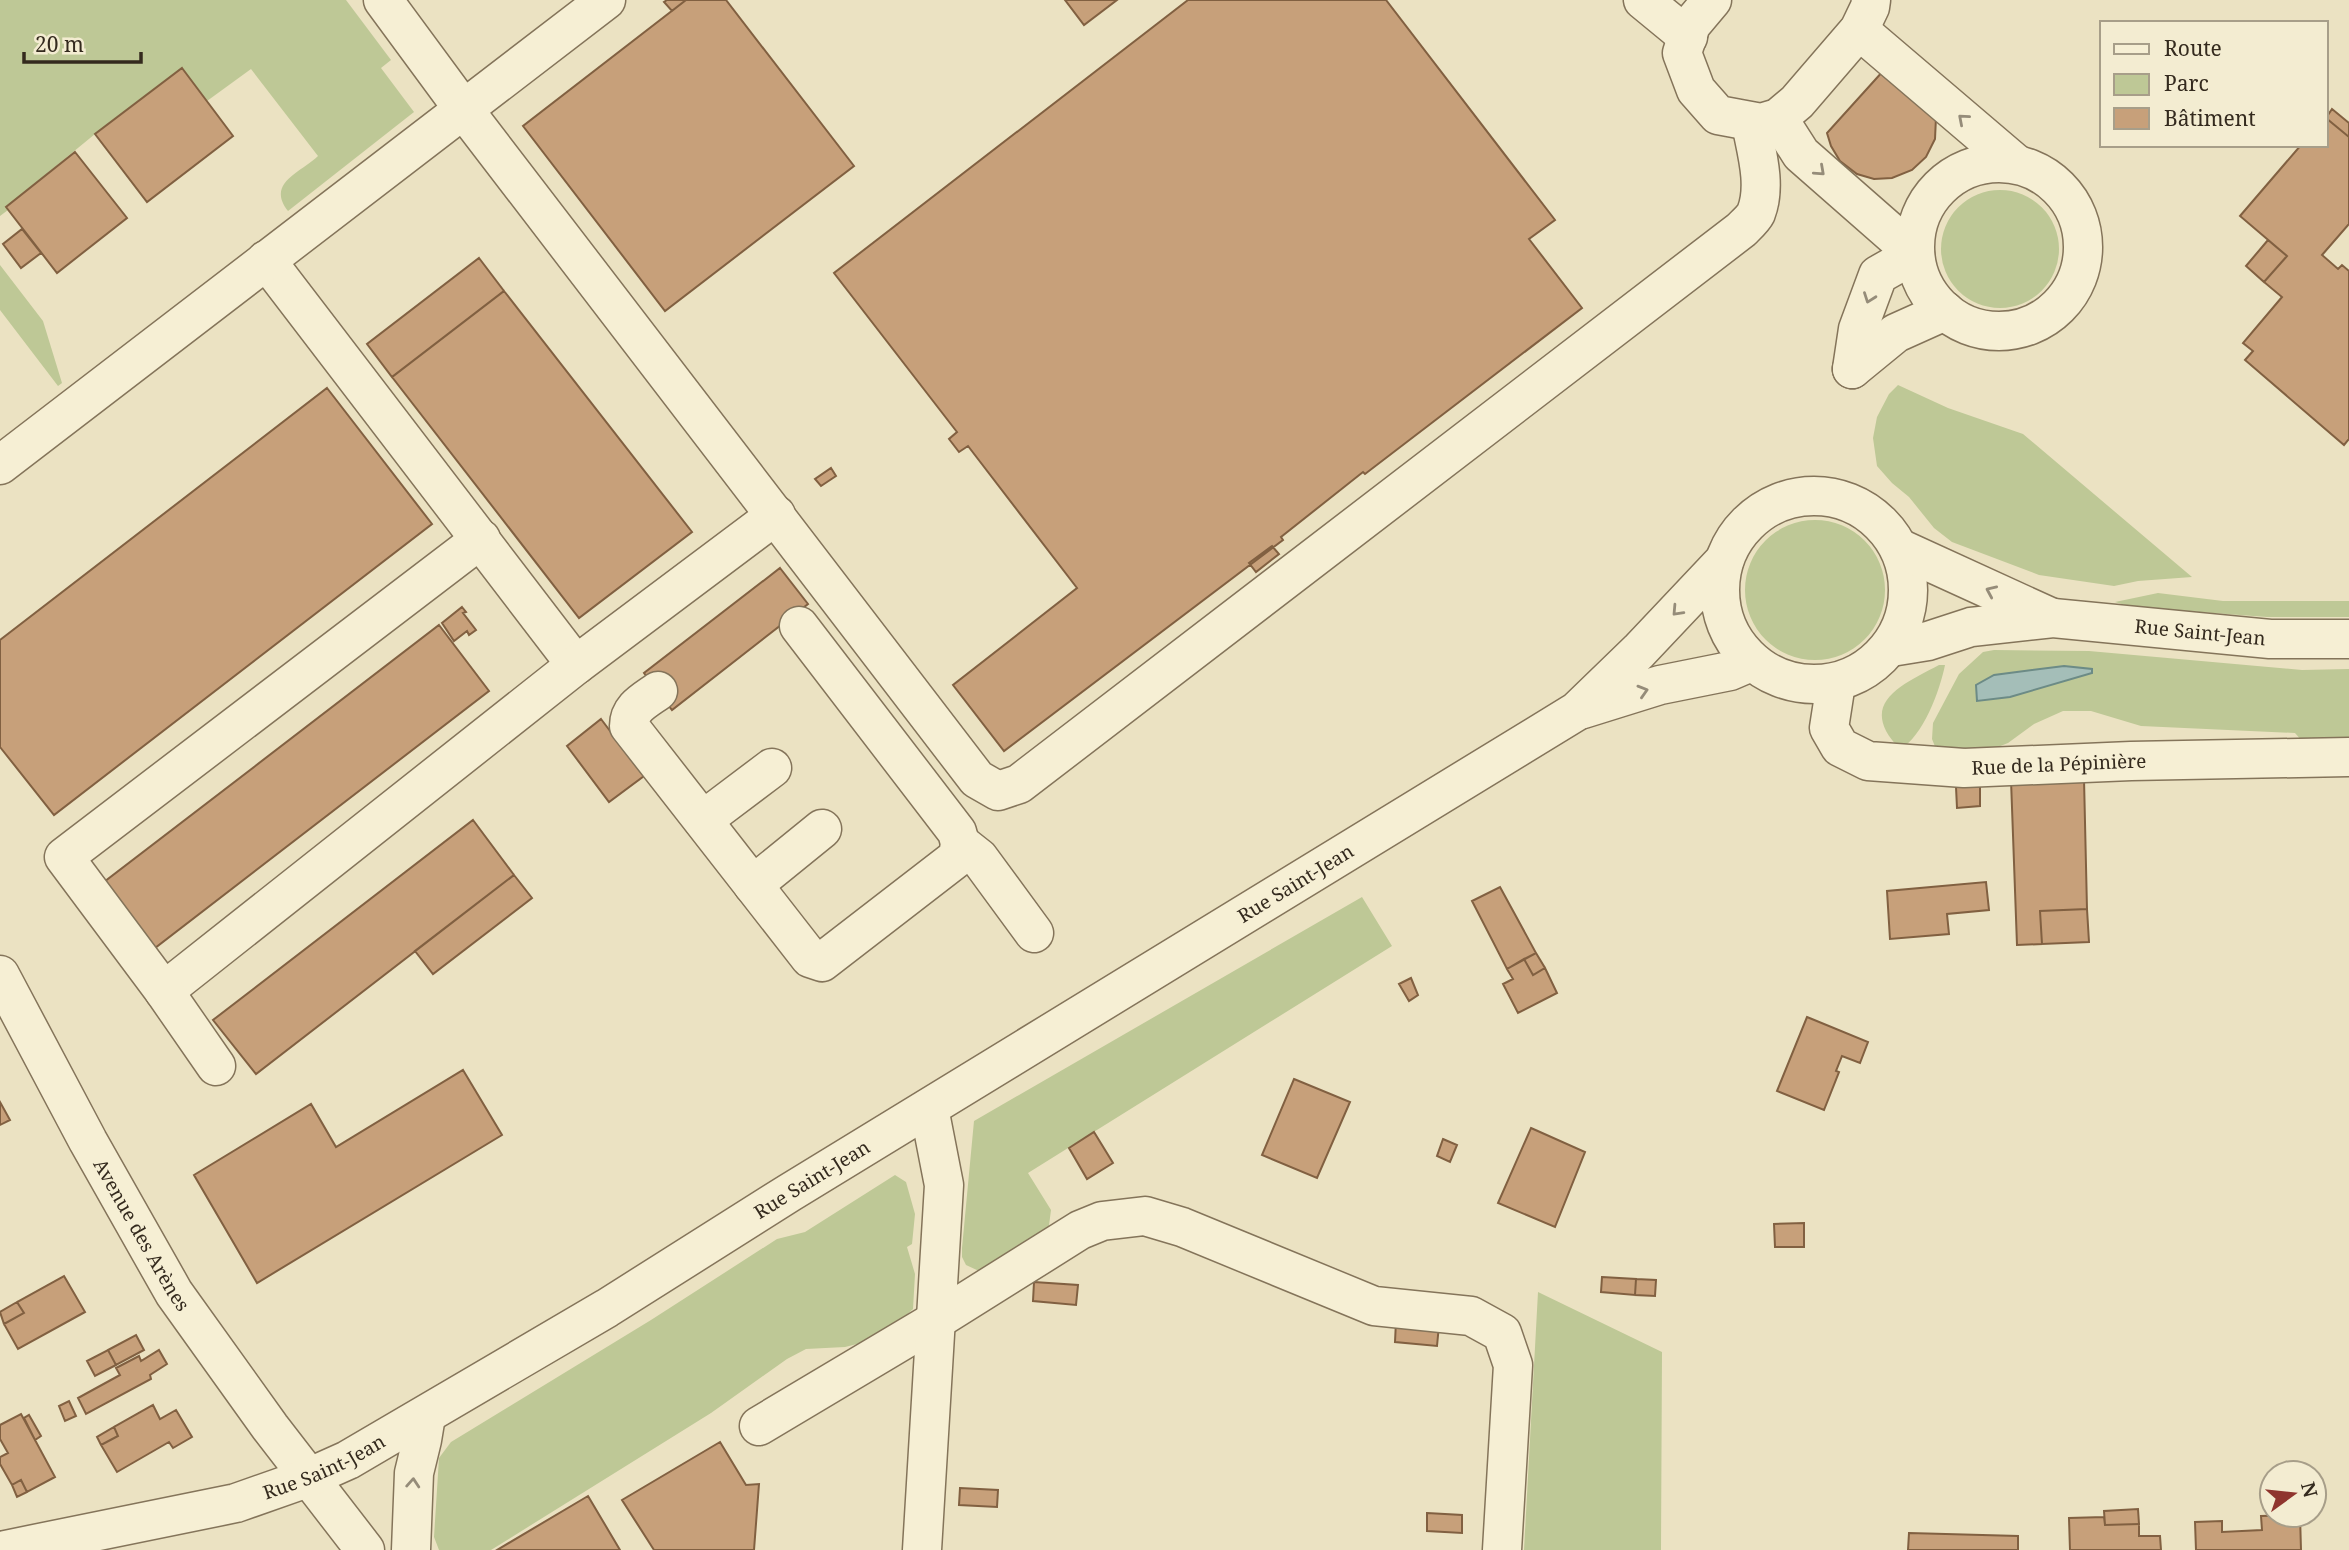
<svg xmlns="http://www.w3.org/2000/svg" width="2349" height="1550" font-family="'Noto Serif',serif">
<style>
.green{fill:#bec896}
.water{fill:#a4beb8;stroke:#6c8b86;stroke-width:2}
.building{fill:#c7a07a;stroke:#816041;stroke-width:2}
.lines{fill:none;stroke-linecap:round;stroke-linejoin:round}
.minor-casing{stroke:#84745a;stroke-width:41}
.minor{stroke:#f6efd4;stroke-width:38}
.oneway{stroke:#958c79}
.labels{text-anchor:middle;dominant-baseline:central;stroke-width:5;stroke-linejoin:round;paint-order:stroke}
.street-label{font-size:19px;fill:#342a1e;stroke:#f3ecd1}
</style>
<rect width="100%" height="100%" fill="#ebe2c2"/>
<path class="green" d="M 0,0 L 346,0 L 391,60 L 381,68 L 414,112 L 288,211 C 266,183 300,173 318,156 L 251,69 L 207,101 L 182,68 L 95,134 L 6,207 L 8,210 L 0,216 Z
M1941 249a59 59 0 1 1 118 0a59 59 0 1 1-118 0Z
M 0,265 L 43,321 L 62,383 L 58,386 L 0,310 Z
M 1898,385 L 1948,408 L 2023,434 L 2192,577 L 2138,581 L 2114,586 L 2039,575 L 1952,542 L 1934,528 L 1909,497 L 1892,483 L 1877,466 L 1873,438 L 1877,417 L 1889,394 Z
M1745 590a70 70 0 1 1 140 0a70 70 0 1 1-140 0Z
M 2158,593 L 2223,601 L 2349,601 L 2349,617 L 2267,617 L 2132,607 L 2115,602 Z
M 1994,650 L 2089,651 L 2302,670 L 2349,669 L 2349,748 L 2309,749 L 2295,733 L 2141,726 L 2091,711 L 2063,711 L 2034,724 L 2008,743 L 1980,754 L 1936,749 L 1932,739 L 1933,723 L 1959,674 L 1983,652 Z
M 1939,665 L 1945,665 C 1940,690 1923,737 1900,749 C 1856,704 1901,685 1939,665 Z
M 1362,897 L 1392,946 L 1028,1173 L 1051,1210 L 1048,1233 L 979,1271 L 966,1265 L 962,1257 L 962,1248 L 974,1121 Z
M 895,1175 L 906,1182 L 915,1214 L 912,1244 L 907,1247 L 915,1274 L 913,1309 L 899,1322 L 865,1342 L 845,1347 L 806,1349 L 787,1359 L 711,1413 L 491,1550 L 439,1550 L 434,1537 L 439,1458 L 451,1442 L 651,1320 L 777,1239 L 805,1232 Z
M 1538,1292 L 1662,1352 L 1661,1550 L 1524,1550 Z"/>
<path class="water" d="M 2064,666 L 2092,669 L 2092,673 L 2010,697 L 1977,701 L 1976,685 L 1994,675 Z"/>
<path class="building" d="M 667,0 L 686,0 L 672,11 L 664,2 Z
M 686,0 L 726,0 L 854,166 L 665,311 L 523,126 Z
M 1065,0 L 1117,0 L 1084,25 Z
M 1188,0 L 1386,0 L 1555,220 L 1529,239 L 1582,308 L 1365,474 L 1363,472 L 1281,537 L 1283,540 L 1004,751 L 953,685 L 1077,588 L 968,446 L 959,452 L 949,439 L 957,432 L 834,273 Z
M 182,68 L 233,136 L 147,202 L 95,134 Z
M 1884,70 L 1936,117 L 1935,139 L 1926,157 L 1912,170 L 1892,178 L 1874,179 L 1857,174 L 1840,161 L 1831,146 L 1827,133 Z
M 2332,109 L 2349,123 L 2349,137 L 2326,118 Z
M 2326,118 L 2349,137 L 2349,224 L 2322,255 L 2338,269 L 2342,265 L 2349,271 L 2349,439 L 2344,445 L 2245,360 L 2253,351 L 2243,343 L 2282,297 L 2264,282 L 2287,256 L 2240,216 L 2301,145 L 2326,145 Z
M 75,152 L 127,218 L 57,273 L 6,207 Z
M 22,229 L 41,253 L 21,268 L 3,244 Z
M 2268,240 L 2287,256 L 2264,282 L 2246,266 Z
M 479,258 L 504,291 L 392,377 L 367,344 Z
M 504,291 L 692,532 L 579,618 L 392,377 Z
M 327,388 L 432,524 L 54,815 L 0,747 L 0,640 Z
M 831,468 L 836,476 L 821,486 L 815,479 Z
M 1272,546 L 1279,554 L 1256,572 L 1249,563 Z
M 780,568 L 808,604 L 672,710 L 644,673 Z
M 462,607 L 466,612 L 463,613 L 476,630 L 469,635 L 467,631 L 454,641 L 442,623 Z
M 439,625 L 489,691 L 155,948 L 104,882 Z
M 601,719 L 644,776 L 609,802 L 567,746 Z
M 2084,779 L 2087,909 L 2040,911 L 2042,944 L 2017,945 L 2011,780 Z
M 1980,786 L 1980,806 L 1957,808 L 1956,787 Z
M 473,820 L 514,875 L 256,1074 L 213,1020 Z
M 514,875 L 532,898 L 433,974 L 415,951 Z
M 1986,882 L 1989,910 L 1947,914 L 1949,934 L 1890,939 L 1887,891 Z
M 1500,887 L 1536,953 L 1507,969 L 1472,901 Z
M 2087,909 L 2089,942 L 2042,944 L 2040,911 Z
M 1536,953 L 1545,968 L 1533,975 L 1524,959 Z
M 1524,959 L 1533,975 L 1545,968 L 1557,993 L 1518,1013 L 1503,984 L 1513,979 L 1507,969 Z
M 1411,978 L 1418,995 L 1409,1001 L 1399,984 Z
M 1807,1017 L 1868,1042 L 1860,1063 L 1842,1056 L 1836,1071 L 1839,1072 L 1824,1110 L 1777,1091 Z
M 463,1070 L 502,1135 L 257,1283 L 194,1175 L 311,1104 L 336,1147 Z
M 1294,1079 L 1350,1102 L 1317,1178 L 1262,1155 Z
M 0,1102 L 10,1120 L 0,1125 Z
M 1531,1128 L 1585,1152 L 1555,1227 L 1498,1203 Z
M 1094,1132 L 1113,1163 L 1087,1179 L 1069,1148 Z
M 1443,1139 L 1457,1145 L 1450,1162 L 1437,1156 Z
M 1804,1223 L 1804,1247 L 1775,1247 L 1774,1224 Z
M 64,1276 L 85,1312 L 18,1349 L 4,1324 L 24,1313 L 17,1302 Z
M 1602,1277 L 1636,1279 L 1635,1295 L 1601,1292 Z
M 1636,1279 L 1656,1280 L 1655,1296 L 1635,1295 Z
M 1034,1282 L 1078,1285 L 1076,1305 L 1033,1301 Z
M 17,1302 L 24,1313 L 4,1324 L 0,1312 Z
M 1396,1321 L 1439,1325 L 1437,1346 L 1395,1342 Z
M 136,1335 L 144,1350 L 116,1365 L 108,1350 Z
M 108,1350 L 116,1365 L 95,1376 L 87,1361 Z
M 159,1350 L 167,1364 L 150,1375 L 151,1379 L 86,1414 L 78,1398 L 120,1375 L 116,1368 L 139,1356 L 141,1361 Z
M 69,1401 L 76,1416 L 65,1421 L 59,1406 Z
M 153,1405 L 160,1419 L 176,1410 L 192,1437 L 173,1448 L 169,1442 L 117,1472 L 101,1445 L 118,1436 L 114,1427 Z
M 21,1414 L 55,1477 L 27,1492 L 21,1480 L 12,1485 L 0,1464 L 0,1457 L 8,1453 L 0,1439 L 0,1425 Z
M 29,1415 L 41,1436 L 35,1440 L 24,1418 Z
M 114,1427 L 118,1436 L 101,1445 L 97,1437 Z
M 720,1442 L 746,1485 L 759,1484 L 754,1550 L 654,1550 L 622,1500 Z
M 21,1480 L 27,1492 L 17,1497 L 12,1485 Z
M 960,1488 L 998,1490 L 997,1507 L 959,1505 Z
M 588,1496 L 620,1550 L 497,1550 Z
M 2138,1509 L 2139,1524 L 2105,1525 L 2104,1511 Z
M 1427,1513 L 1462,1515 L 1462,1533 L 1427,1531 Z
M 2300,1515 L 2301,1550 L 2196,1550 L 2195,1522 L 2222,1521 L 2222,1532 L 2262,1530 L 2261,1516 Z
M 2104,1517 L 2105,1525 L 2139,1524 L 2139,1536 L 2160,1536 L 2161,1550 L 2070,1550 L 2069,1518 Z
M 1909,1533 L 2018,1536 L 2018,1550 L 1908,1550 Z"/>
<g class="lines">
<g class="minor-casing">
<g id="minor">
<path d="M 383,0 L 464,110 L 977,779 L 998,791 L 1019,784 L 1741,230 C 1746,225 1753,219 1756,213 C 1767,185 1756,150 1751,123"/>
<path d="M 1643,0 L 1688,37"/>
<path d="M 1712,0 L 1691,25 L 1682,53 L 1696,90 L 1718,115 L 1761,123 L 1778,118 L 1797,102 L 1859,30 L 1870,7 L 1871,0"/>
<path d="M 1859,30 L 2015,163"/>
<path d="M 1778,118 L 1801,154 L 1915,254 L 1878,275 L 1858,329 L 1852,369"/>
<circle cx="1999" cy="247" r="84"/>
<path d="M 266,260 L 576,665"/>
<path d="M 1852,369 L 1896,333 L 1945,311"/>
<path d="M 0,465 L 606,0"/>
<circle cx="1814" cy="590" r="94"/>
<path d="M 1899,548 L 2050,617"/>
<path id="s1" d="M 1891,647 L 1928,641 L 1971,627 L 2053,618 L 2270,639 L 2349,639"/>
<path id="s2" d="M 1836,683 L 1829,728 L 1840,747 L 1868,761 L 1964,768 L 2131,761 L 2349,757"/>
<path d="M 658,691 C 644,701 629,708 629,726 L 810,958 L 822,962 L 958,857 L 960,843 L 957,832 L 799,626"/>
<path d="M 1583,709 L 1660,685 L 1730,671 L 1751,662"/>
<path d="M 703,820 L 772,768"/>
<path d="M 960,843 L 979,858 L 1034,933"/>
<path d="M 753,885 L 822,829"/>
<path id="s3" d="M 0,975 L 88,1141 L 174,1293 L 270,1427 L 365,1550"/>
<path d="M 164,991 L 576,665 L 776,515"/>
<path d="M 216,1066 L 164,991 L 64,857 L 481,539"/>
<path d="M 759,1426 L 935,1321 L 1080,1230 L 1102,1221 L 1145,1216 L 1182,1227 L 1374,1306 L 1471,1316 L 1502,1333 L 1513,1365 L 1502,1550"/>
<path id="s4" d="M 5,1550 L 236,1503 L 310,1477 L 348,1460 L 607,1308 L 789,1193 L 1577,711 L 1639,651 L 1724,561"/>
<path d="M 411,1550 L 414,1473 L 422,1440 L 426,1416"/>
<path d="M 922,1550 L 944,1185 L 929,1108"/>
</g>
</g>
<use href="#minor" class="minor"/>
</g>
<defs><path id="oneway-chevron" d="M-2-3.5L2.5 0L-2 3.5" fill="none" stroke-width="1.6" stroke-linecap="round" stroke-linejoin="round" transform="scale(1.75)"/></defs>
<g class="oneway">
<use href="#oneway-chevron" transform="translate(1963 119) rotate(-139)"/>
<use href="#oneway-chevron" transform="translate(1820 171) rotate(42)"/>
<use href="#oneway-chevron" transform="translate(1869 298) rotate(110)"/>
<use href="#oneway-chevron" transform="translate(1991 591) rotate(-156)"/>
<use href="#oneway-chevron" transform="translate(1677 611) rotate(133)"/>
<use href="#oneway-chevron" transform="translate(1643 691) rotate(-17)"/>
<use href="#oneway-chevron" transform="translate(413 1483) rotate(-86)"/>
</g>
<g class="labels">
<g class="street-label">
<text stroke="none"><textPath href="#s1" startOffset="313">Rue Saint-Jean</textPath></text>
<text stroke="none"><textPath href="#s2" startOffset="290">Rue de la Pépinière</textPath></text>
<text stroke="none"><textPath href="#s4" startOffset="1465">Rue Saint-Jean</textPath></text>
<text stroke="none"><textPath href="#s4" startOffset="898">Rue Saint-Jean</textPath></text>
<text stroke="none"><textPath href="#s3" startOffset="296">Avenue des Arènes</textPath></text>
<text stroke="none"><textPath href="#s4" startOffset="331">Rue Saint-Jean</textPath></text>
</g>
</g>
<rect x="2100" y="21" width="228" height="126" fill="#f3ecd1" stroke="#a79e89" stroke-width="2"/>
<rect x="2114" y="44" width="35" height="10" fill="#f6efd4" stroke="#a79e89" stroke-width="2"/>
<text x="2164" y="56" font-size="21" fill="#342a1e">Route</text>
<rect x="2114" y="74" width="35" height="21" fill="#bec896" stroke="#a79e89" stroke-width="2"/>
<text x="2164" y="91" font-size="21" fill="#342a1e">Parc</text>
<rect x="2114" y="108" width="35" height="21" fill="#c7a07a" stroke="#a79e89" stroke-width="2"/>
<text x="2164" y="126" font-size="21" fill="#342a1e">Bâtiment</text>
<g transform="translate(2293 1494) rotate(75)"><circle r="33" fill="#f3ecd1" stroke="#a79e89" stroke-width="2"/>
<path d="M0-5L12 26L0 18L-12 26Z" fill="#8f352e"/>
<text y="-10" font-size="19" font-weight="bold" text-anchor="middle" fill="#342a1e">N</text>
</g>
<path d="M24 52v10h117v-10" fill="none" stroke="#342a1e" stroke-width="3.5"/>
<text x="35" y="52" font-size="21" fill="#342a1e" stroke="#f3ecd1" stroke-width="5" paint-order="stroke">20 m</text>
</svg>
